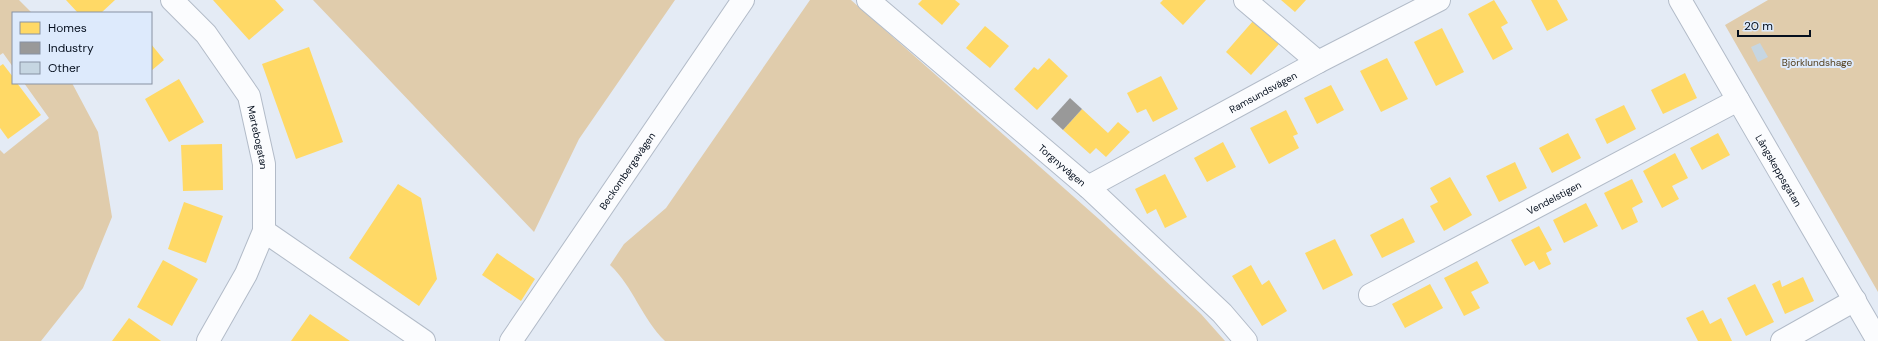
<svg xmlns="http://www.w3.org/2000/svg" width="1878" height="341" font-family="'DM Sans',sans-serif">
<style>
.green{fill:#e0ccac}
.homes{fill:#ffd966}
.industry{fill:#999}
.building{fill:#c6d6e2}
.lines{fill:none;stroke-linecap:round;stroke-linejoin:round}
.minor-casing{stroke:#b2bbc8;stroke-width:24}
.minor{stroke:#fbfcfe;stroke-width:22}
.labels{text-anchor:middle;dominant-baseline:central;stroke-width:4;stroke-linejoin:round;paint-order:stroke}
.park-label{font-size:10px;fill:#54401f;stroke:#ddeafc}
.street-label{font-size:10px;fill:#050f1e;stroke:#ddeafc}
</style>
<rect width="100%" height="100%" fill="#e4ebf5"/>
<path class="green" d="M 0,0 L 19,0 L 32,13 L 13,13 L 13,67 L 3,53 L 0,55 Z
M 313,0 L 675,0 L 579,139 L 534,232 Z
M 810,0 L 851,0 L 1100,220 L 1201,314 L 1225,341 L 665,341 C 642,319 633,286 610,265 L 624,244 L 666,208 Z
M 1768,0 L 1878,0 L 1878,292 L 1725,25 Z
M 24,83 L 72,83 L 98,132 L 112,217 L 83,288 L 41,341 L 0,341 L 0,150 L 4,154 L 49,118 Z"/>
<path class="homes" d="M 66,0 L 115,0 L 101,13 L 78,13 Z
M 213,0 L 275,0 L 284,10 L 249,40 Z
M 922,0 L 955,0 L 960,4 L 942,25 L 918,4 Z
M 1163,0 L 1206,0 L 1183,25 L 1160,3 Z
M 1281,0 L 1306,0 L 1295,12 Z
M 1494,0 L 1508,23 L 1501,27 L 1513,49 L 1493,60 L 1468,14 Z
M 1531,0 L 1557,0 L 1568,20 L 1547,31 Z
M 1253,21 L 1279,44 L 1251,75 L 1226,52 Z
M 985,26 L 1009,46 L 990,68 L 966,48 Z
M 1442,28 L 1464,72 L 1436,86 L 1414,42 Z
M 151,44 L 164,60 L 151,71 Z
M 309,47 L 343,142 L 296,159 L 262,64 Z
M 1049,58 L 1068,76 L 1037,110 L 1014,89 L 1034,67 L 1038,70 Z
M 1387,58 L 1408,99 L 1381,112 L 1360,71 Z
M 3,64 L 13,77 L 13,83 L 17,83 L 41,115 L 8,139 L 0,128 L 0,66 Z
M 1685,73 L 1697,98 L 1663,114 L 1651,90 Z
M 1161,76 L 1178,109 L 1153,122 L 1146,109 L 1137,113 L 1127,93 Z
M 179,79 L 204,122 L 169,142 L 145,99 Z
M 1331,85 L 1344,110 L 1317,124 L 1304,98 Z
M 1624,105 L 1636,129 L 1607,144 L 1595,119 Z
M 1082,109 L 1108,133 L 1118,122 L 1130,132 L 1106,157 L 1096,148 L 1090,154 L 1063,130 Z
M 1286,110 L 1298,134 L 1293,136 L 1299,148 L 1269,164 L 1250,128 Z
M 1568,133 L 1581,158 L 1552,173 L 1539,148 Z
M 1718,133 L 1730,155 L 1702,170 L 1690,148 Z
M 1223,142 L 1236,167 L 1207,182 L 1194,158 Z
M 222,144 L 223,190 L 183,191 L 181,145 Z
M 1675,153 L 1688,178 L 1672,186 L 1679,199 L 1662,208 L 1643,171 Z
M 1515,162 L 1527,188 L 1499,202 L 1486,176 Z
M 1165,174 L 1187,217 L 1165,228 L 1156,209 L 1147,214 L 1135,189 Z
M 1450,177 L 1472,215 L 1444,231 L 1430,206 L 1438,202 L 1430,188 Z
M 1632,179 L 1643,202 L 1632,208 L 1638,222 L 1622,230 L 1604,193 Z
M 398,184 L 421,198 L 437,279 L 419,306 L 349,258 Z
M 184,202 L 223,216 L 206,263 L 168,249 Z
M 1586,203 L 1598,226 L 1564,243 L 1553,220 Z
M 1403,218 L 1415,242 L 1382,258 L 1370,235 Z
M 1539,226 L 1552,250 L 1546,253 L 1551,264 L 1539,270 L 1534,261 L 1525,266 L 1511,240 Z
M 1335,239 L 1353,275 L 1323,290 L 1305,253 Z
M 497,253 L 535,279 L 521,301 L 482,275 Z
M 163,260 L 198,279 L 172,326 L 137,307 Z
M 1477,261 L 1489,283 L 1471,292 L 1480,308 L 1464,316 L 1444,278 Z
M 1251,265 L 1262,285 L 1269,280 L 1287,311 L 1262,326 L 1232,276 Z
M 1803,277 L 1814,301 L 1785,314 L 1772,284 L 1780,280 L 1782,287 Z
M 1430,284 L 1443,308 L 1405,328 L 1392,304 Z
M 1755,284 L 1774,322 L 1746,336 L 1727,298 Z
M 1703,310 L 1710,324 L 1721,318 L 1732,341 L 1698,341 L 1686,318 Z
M 310,314 L 350,341 L 291,341 Z
M 129,318 L 161,341 L 112,341 Z"/>
<path class="industry" d="M 1070,98 L 1082,109 L 1063,130 L 1051,119 Z"/>
<path class="building" d="M 1760,43 L 1768,57 L 1758,62 L 1751,47 Z"/>
<g class="lines">
<g class="minor-casing">
<g id="minor">
<path id="s1" d="M 172,0 L 206,34 L 249,96 L 264,164 L 264,231 L 246,274 L 208,341"/>
<path id="s2" d="M 868,0 L 1088,187 L 1222,313 L 1246,341"/>
<path d="M 1245,0 L 1318,62"/>
<path id="s3" d="M 1680,0 L 1878,341"/>
<path id="s4" d="M 1088,187 L 1318,62 L 1439,0"/>
<path d="M 264,231 L 424,341"/>
<path id="s5" d="M 1370,295 L 1738,100"/>
<path id="s6" d="M 511,341 L 743,0"/>
<path d="M 1782,341 L 1855,300"/>
</g>
</g>
<use href="#minor" class="minor"/>
</g>
<g class="labels">
<g class="park-label">
<text x="1817" y="62">Björklundshage</text>
</g>
<g class="street-label">
<text stroke="none"><textPath href="#s4" startOffset="199">Ramsundsvägen</textPath></text>
<text stroke="none"><textPath href="#s1" startOffset="166">Martebogatan</textPath></text>
<text stroke="none"><textPath href="#s2" startOffset="255">Torgnyvägen</textPath></text>
<text stroke="none"><textPath href="#s3" startOffset="197">Långskeppsgatan</textPath></text>
<text stroke="none"><textPath href="#s6" startOffset="206">Beckombergavägen</textPath></text>
<text stroke="none"><textPath href="#s5" startOffset="208">Vendelstigen</textPath></text>
</g>
</g>
<rect x="12" y="12" width="140" height="72" fill="#ddeafc" stroke="#8792a3"/>
<rect x="20" y="22" width="20" height="12" fill="#ffd966" stroke="#8792a3"/>
<text x="48" y="32" font-size="12" fill="#050f1e">Homes</text>
<rect x="20" y="42" width="20" height="12" fill="#999999" stroke="#8792a3"/>
<text x="48" y="52" font-size="12" fill="#050f1e">Industry</text>
<rect x="20" y="62" width="20" height="12" fill="#c6d6e2" stroke="#8792a3"/>
<text x="48" y="72" font-size="12" fill="#050f1e">Other</text>
<path d="M1738 30v6h72v-6" fill="none" stroke="#050f1e" stroke-width="2"/>
<text x="1744" y="30" font-size="12" fill="#050f1e" stroke="#ddeafc" stroke-width="3" paint-order="stroke">20 m</text>
</svg>
